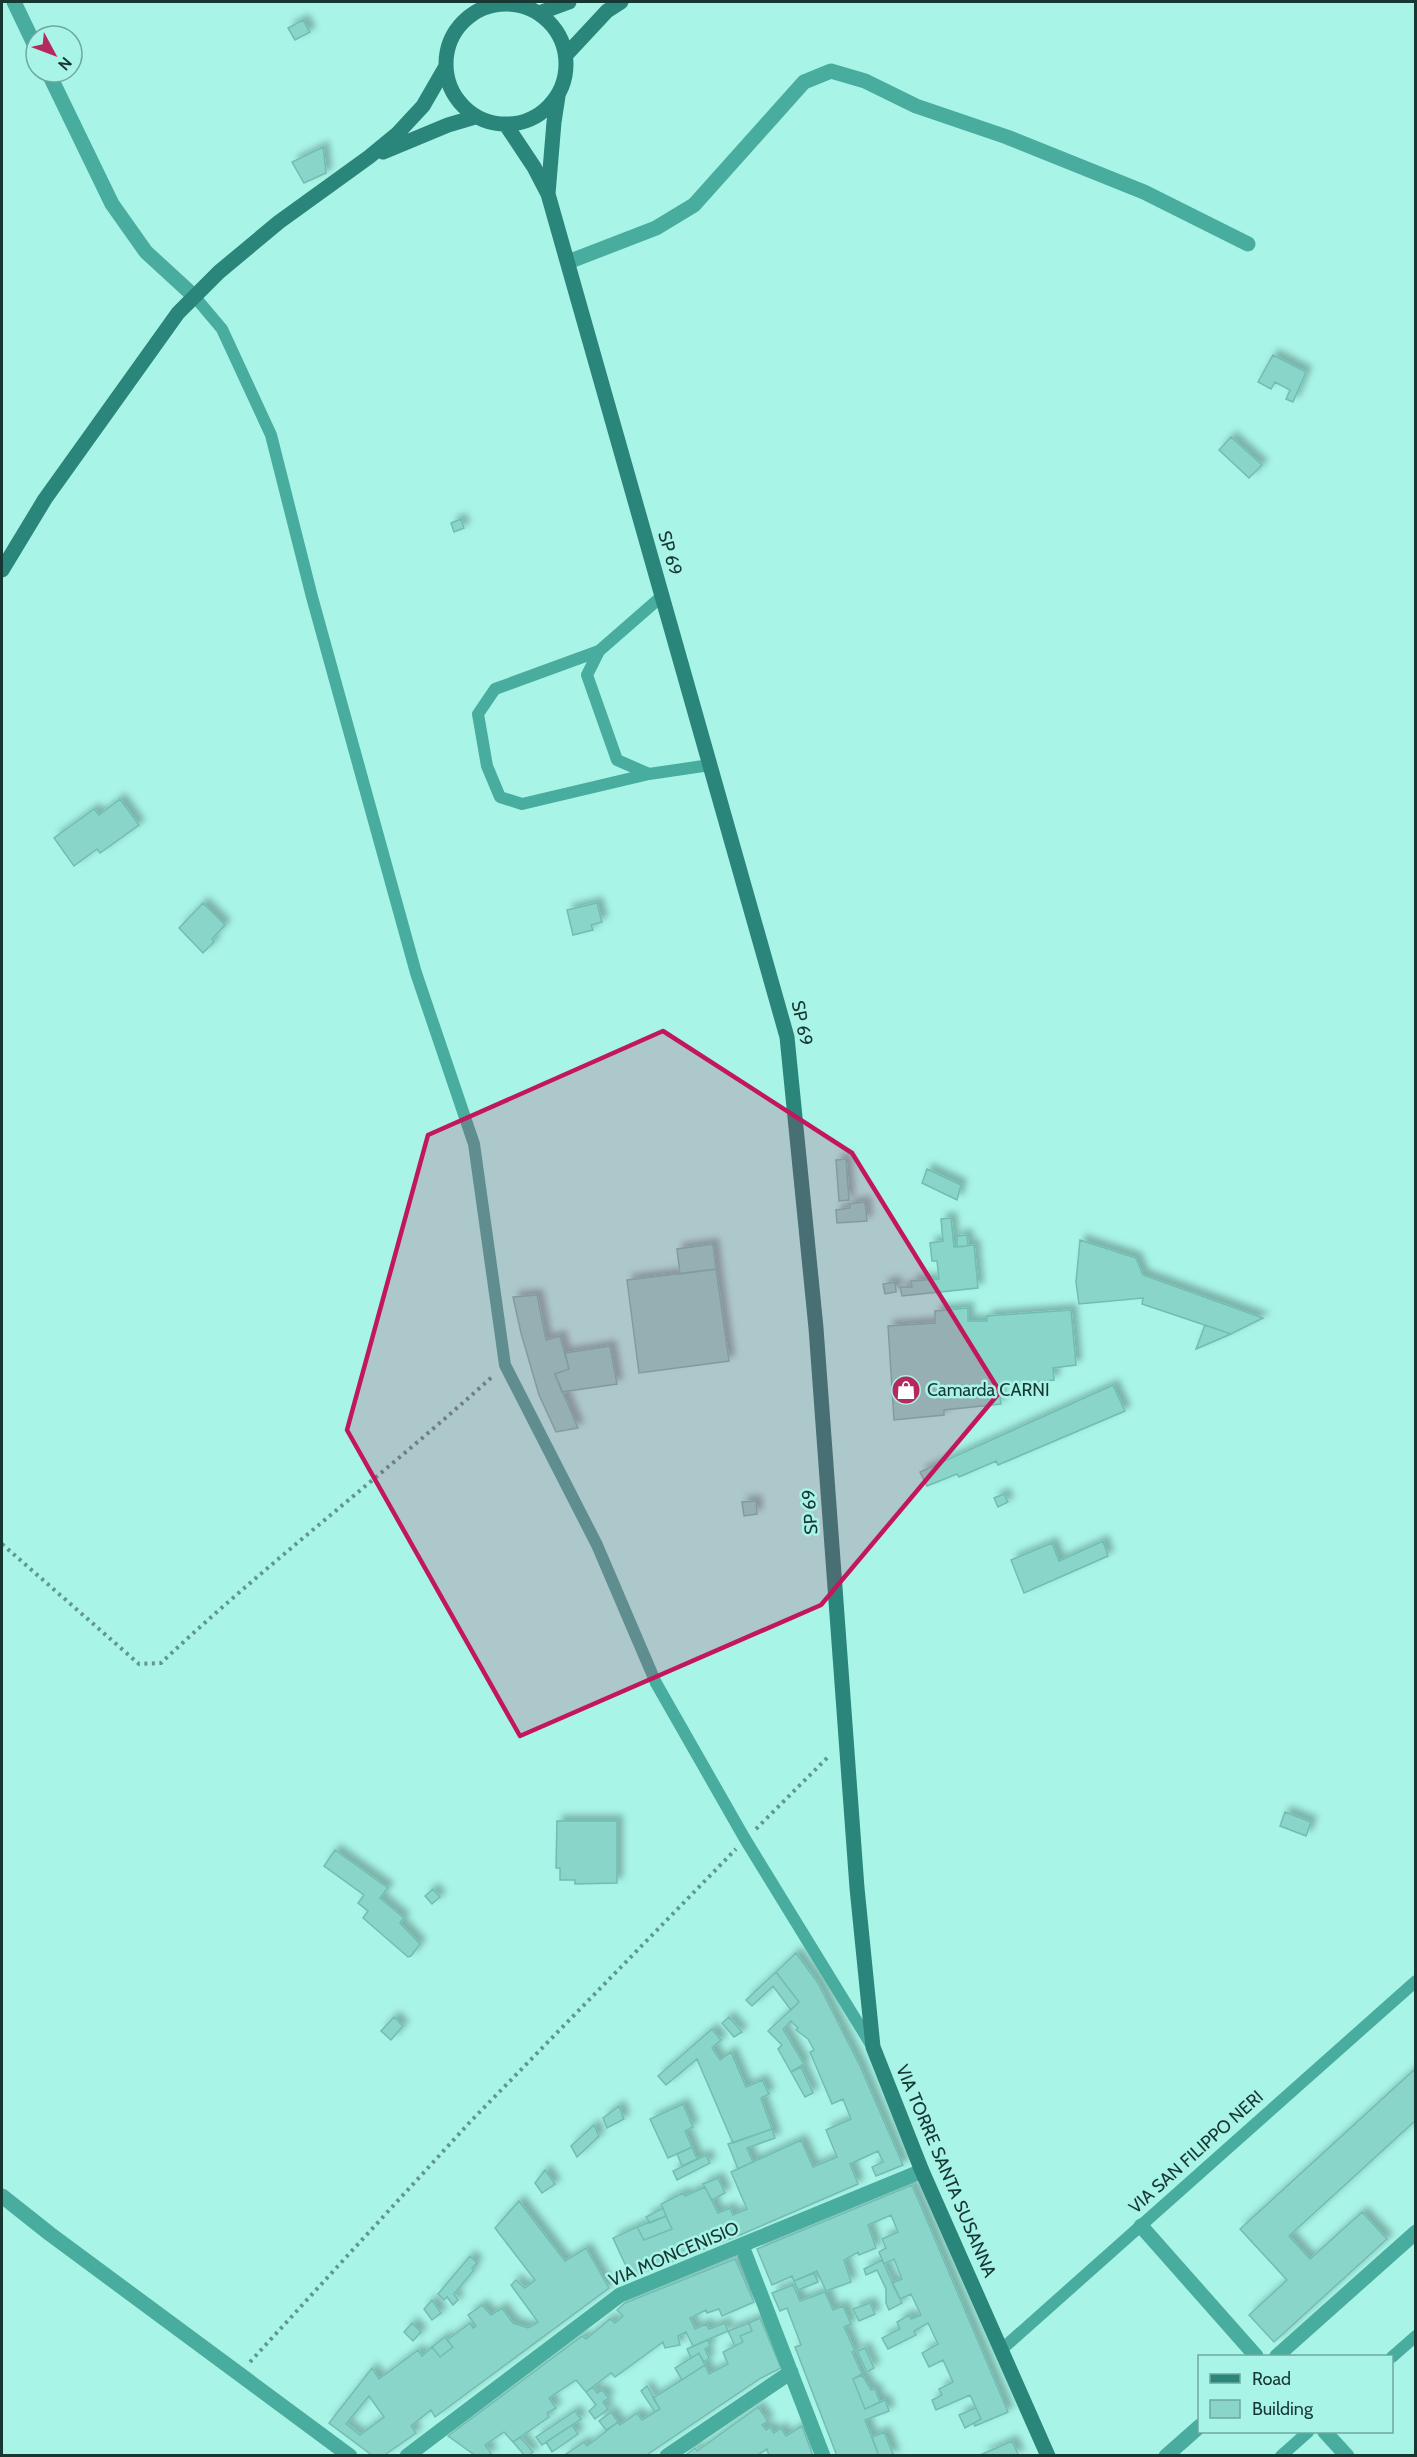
<svg xmlns="http://www.w3.org/2000/svg" width="1417" height="2457" font-family="Cabin,sans-serif">
<style>
.building{fill:#8ad5c9;stroke:#72bcb1;stroke-width:1.5;fill-rule:evenodd;filter:url(#shadow)}
.lines{fill:none;stroke-linecap:round;stroke-linejoin:round}
.path{stroke:#61978e;stroke-width:4;stroke-dasharray:3 4.5;stroke-linecap:butt}
.lane{stroke:#48ac9e;stroke-width:12}
.street{stroke:#48ac9e;stroke-width:15}
.secondary{stroke:#2a857a;stroke-width:15}
.marked{fill:#c2185b;fill-opacity:0.2;stroke:#c2185b;stroke-width:4.5;stroke-linejoin:round}
.labels{text-anchor:middle;dominant-baseline:central;stroke-width:5;stroke-linejoin:round;paint-order:stroke}
.street-label{font-size:18px;fill:#173732;stroke:#a8f4e7}
.poi-label{font-size:18px;fill:#173732;stroke:#a8f4e7;text-anchor:start}
</style>
<defs>
<filter id="shadow"><feDropShadow dx="5.5" dy="-5.5" stdDeviation="3" flood-color="#0004"/></filter>
</defs>
<rect width="100%" height="100%" fill="#a8f4e7"/>
<path class="building" d="M 303,20 L 310,32 L 295,40 L 288,28 Z
M 323,147 L 326,173 L 304,183 L 292,162 Z
M 1273,355 L 1306,372 L 1293,402 L 1286,399 L 1290,390 L 1275,382 L 1271,389 L 1258,382 Z
M 1231,437 L 1262,465 L 1249,478 L 1219,450 Z
M 461,519 L 464,528 L 454,532 L 451,523 Z
M 120,799 L 139,825 L 100,853 L 97,849 L 74,866 L 54,838 L 94,809 L 99,815 Z
M 203,903 L 225,925 L 212,939 L 214,942 L 203,953 L 179,928 Z
M 597,903 L 602,922 L 591,925 L 593,930 L 573,935 L 567,910 Z
M 846,1159 L 849,1200 L 839,1201 L 836,1160 Z
M 927,1169 L 961,1185 L 957,1200 L 922,1183 Z
M 865,1202 L 867,1221 L 837,1223 L 836,1210 L 850,1208 L 849,1204 Z
M 951,1218 L 954,1247 L 974,1245 L 978,1288 L 902,1296 L 900,1287 L 912,1287 L 911,1281 L 939,1279 L 937,1261 L 932,1261 L 930,1243 L 943,1241 L 941,1219 Z
M 967,1235 L 968,1246 L 957,1247 L 957,1236 Z
M 1080,1240 L 1136,1258 L 1143,1275 L 1263,1318 L 1231,1334 L 1142,1304 L 1143,1298 L 1079,1304 L 1076,1282 Z
M 713,1244 L 716,1269 L 680,1274 L 677,1249 Z
M 716,1269 L 729,1361 L 639,1373 L 627,1280 Z
M 895,1282 L 896,1292 L 885,1294 L 883,1284 Z
M 537,1295 L 546,1340 L 560,1336 L 569,1369 L 555,1374 L 578,1428 L 556,1432 L 539,1395 L 521,1333 L 513,1297 Z
M 968,1308 L 968,1321 L 987,1321 L 987,1316 L 1071,1310 L 1076,1365 L 1053,1368 L 1054,1380 L 999,1386 L 1001,1404 L 944,1410 L 944,1415 L 894,1420 L 888,1326 L 935,1323 L 935,1311 Z
M 1205,1325 L 1231,1334 L 1196,1349 Z
M 610,1346 L 617,1384 L 562,1392 L 555,1374 L 569,1369 L 565,1353 Z
M 1113,1385 L 1125,1411 L 998,1465 L 996,1461 L 959,1477 L 957,1474 L 927,1486 L 920,1472 Z
M 1004,1494 L 1008,1502 L 998,1507 L 994,1498 Z
M 756,1501 L 757,1514 L 744,1516 L 742,1502 Z
M 1103,1541 L 1108,1556 L 1024,1593 L 1011,1560 L 1052,1543 L 1059,1561 Z
M 1285,1812 L 1311,1822 L 1306,1836 L 1280,1826 Z
M 557,1821 L 617,1821 L 617,1883 L 575,1884 L 575,1880 L 560,1880 L 560,1868 L 556,1868 Z
M 335,1850 L 388,1888 L 380,1898 L 404,1918 L 400,1923 L 420,1944 L 411,1956 L 408,1957 L 363,1918 L 368,1911 L 358,1903 L 364,1895 L 324,1866 Z
M 433,1889 L 440,1897 L 432,1904 L 425,1896 Z
M 796,1953 L 818,1983 L 860,2066 L 903,2165 L 876,2176 L 872,2167 L 883,2162 L 878,2151 L 850,2164 L 858,2184 L 740,2235 L 631,2277 L 613,2238 L 637,2227 L 644,2240 L 672,2229 L 661,2204 L 683,2193 L 685,2196 L 705,2187 L 718,2213 L 730,2208 L 733,2215 L 747,2209 L 731,2172 L 801,2140 L 813,2167 L 837,2157 L 826,2130 L 851,2119 L 843,2099 L 832,2104 L 810,2052 L 814,2050 L 808,2039 L 796,2030 L 798,2028 L 791,2021 L 783,2029 L 804,2064 L 791,2072 L 778,2049 L 782,2045 L 768,2031 L 799,2002 L 776,1972 Z
M 776,1972 L 799,2002 L 791,2010 L 773,1986 L 752,2006 L 746,2000 Z
M 394,2017 L 403,2026 L 391,2040 L 381,2031 Z
M 729,2017 L 742,2032 L 734,2037 L 722,2023 Z
M 712,2029 L 721,2040 L 712,2048 L 720,2060 L 731,2052 L 746,2087 L 762,2080 L 769,2094 L 761,2098 L 772,2129 L 733,2143 L 697,2059 L 666,2085 L 658,2076 Z
M 801,2067 L 813,2093 L 805,2097 L 791,2072 Z
M 1416,2068 L 1416,2120 L 1289,2236 L 1310,2259 L 1362,2212 L 1387,2239 L 1274,2342 L 1249,2315 L 1287,2280 L 1240,2229 Z
M 683,2104 L 693,2127 L 685,2131 L 692,2147 L 668,2158 L 650,2119 Z
M 619,2106 L 624,2119 L 607,2128 L 603,2118 Z
M 594,2125 L 599,2136 L 577,2157 L 571,2146 Z
M 772,2129 L 775,2138 L 747,2148 L 753,2162 L 738,2169 L 728,2144 Z
M 692,2147 L 697,2159 L 682,2166 L 677,2154 Z
M 706,2155 L 710,2163 L 677,2180 L 673,2171 Z
M 545,2170 L 555,2184 L 542,2193 L 535,2183 Z
M 718,2178 L 725,2193 L 712,2200 L 703,2184 Z
M 912,2185 L 1008,2412 L 975,2426 L 974,2423 L 981,2419 L 970,2395 L 936,2410 L 932,2400 L 942,2395 L 939,2389 L 953,2382 L 943,2360 L 929,2367 L 922,2353 L 938,2344 L 928,2323 L 914,2331 L 916,2335 L 888,2349 L 882,2338 L 900,2329 L 897,2322 L 909,2315 L 911,2319 L 921,2315 L 911,2294 L 900,2299 L 892,2283 L 902,2279 L 894,2259 L 884,2264 L 879,2252 L 886,2248 L 882,2239 L 898,2232 L 891,2215 L 868,2225 L 876,2248 L 859,2255 L 858,2252 L 844,2260 L 851,2282 L 826,2291 L 817,2271 L 794,2281 L 792,2276 L 772,2285 L 757,2249 Z
M 519,2201 L 565,2261 L 586,2248 L 609,2288 L 435,2417 L 431,2410 L 411,2426 L 416,2433 L 383,2456 L 373,2456 L 329,2423 L 372,2368 L 379,2379 L 418,2350 L 422,2356 L 432,2347 L 440,2357 L 453,2347 L 447,2340 L 470,2323 L 473,2328 L 476,2326 L 468,2315 L 482,2305 L 491,2315 L 502,2308 L 513,2323 L 528,2328 L 538,2322 L 511,2285 L 516,2280 L 525,2288 L 535,2280 L 495,2228 ZM 369,2396 L 384,2417 L 360,2435 L 346,2424 Z
M 663,2208 L 666,2216 L 650,2223 L 646,2217 Z
M 666,2216 L 672,2229 L 644,2240 L 637,2227 Z
M 470,2256 L 477,2263 L 472,2268 L 474,2270 L 454,2294 L 458,2300 L 453,2305 L 447,2297 L 444,2300 L 438,2294 Z
M 735,2259 L 754,2302 L 722,2316 L 719,2309 L 707,2313 L 706,2310 L 690,2318 L 695,2329 L 706,2324 L 709,2329 L 725,2323 L 728,2331 L 693,2346 L 686,2332 L 678,2336 L 680,2345 L 665,2348 L 663,2342 L 615,2377 L 611,2373 L 586,2392 L 576,2380 L 549,2398 L 556,2408 L 547,2413 L 549,2417 L 513,2442 L 504,2432 L 485,2445 L 491,2453 L 489,2456 L 476,2456 L 448,2436 L 582,2336 L 586,2339 L 610,2319 L 615,2323 L 623,2316 L 617,2310 L 625,2303 Z
M 882,2260 L 902,2303 L 889,2310 L 886,2303 L 886,2289 L 877,2270 L 866,2275 L 864,2269 Z
M 814,2273 L 818,2282 L 798,2290 L 794,2281 Z
M 793,2285 L 800,2301 L 825,2292 L 833,2310 L 843,2306 L 851,2324 L 844,2327 L 855,2351 L 852,2352 L 862,2374 L 853,2379 L 865,2409 L 885,2400 L 889,2411 L 865,2420 L 879,2456 L 837,2456 L 795,2347 L 801,2345 L 787,2308 L 780,2311 L 772,2293 Z
M 432,2300 L 441,2313 L 432,2320 L 424,2309 Z
M 870,2303 L 875,2314 L 859,2321 L 853,2309 Z
M 760,2318 L 781,2368 L 761,2378 L 645,2456 L 563,2456 L 584,2442 L 587,2446 L 618,2422 L 620,2425 L 637,2413 L 642,2420 L 660,2409 L 653,2398 L 705,2365 L 709,2374 L 728,2364 L 723,2352 L 743,2342 L 740,2336 L 752,2331 L 749,2323 Z
M 412,2323 L 421,2332 L 413,2341 L 404,2332 Z
M 749,2323 L 752,2331 L 740,2336 L 743,2342 L 735,2346 L 728,2331 Z
M 445,2337 L 453,2347 L 440,2357 L 432,2347 Z
M 708,2340 L 710,2346 L 705,2349 L 709,2358 L 704,2362 L 699,2353 L 691,2358 L 687,2349 Z
M 865,2348 L 874,2368 L 867,2372 L 857,2351 Z
M 699,2353 L 705,2365 L 682,2380 L 675,2368 Z
M 862,2375 L 871,2390 L 875,2389 L 880,2402 L 865,2409 L 853,2379 Z
M 647,2386 L 660,2409 L 655,2412 L 641,2391 Z
M 593,2387 L 597,2393 L 602,2390 L 609,2398 L 603,2402 L 608,2409 L 595,2419 L 589,2411 L 596,2405 L 586,2392 Z
M 758,2407 L 768,2421 L 762,2425 L 766,2430 L 770,2427 L 774,2433 L 781,2428 L 786,2436 L 802,2426 L 813,2456 L 769,2456 L 767,2449 L 756,2456 L 684,2456 L 695,2448 L 697,2451 Z
M 976,2408 L 981,2419 L 965,2428 L 959,2415 Z
M 575,2411 L 581,2419 L 542,2445 L 536,2437 Z
M 611,2412 L 618,2422 L 606,2430 L 599,2421 Z
M 572,2425 L 578,2434 L 552,2452 L 546,2442 Z
M 884,2432 L 894,2456 L 879,2456 L 872,2437 Z
M 520,2437 L 533,2452 L 528,2456 L 525,2456 L 513,2442 Z
M 1012,2441 L 1019,2456 L 980,2455 Z"/>
<g class="lines">
<path class="path" d="M 2,1544 L 139,1664 L 161,1663 C 268,1562 385,1474 494,1375
M 756,1829 L 829,1756
M 250,2362 L 470,2122 L 736,1849"/>
<path class="lane" d="M 195,297 L 222,329 L 271,435 L 312,597 L 416,973 L 474,1144 L 505,1365 L 597,1545 L 656,1683 L 745,1839 L 872,2046
M 662,596 L 599,651 L 587,675 L 617,760 L 649,774 L 710,765
M 599,651 L 495,689 L 478,714 L 487,766 L 500,797 L 522,804 L 649,774
M 1001,2350 L 1416,1981
M 1392,2357 L 1416,2336
M 1281,2456 L 1308,2432"/>
<path class="street" d="M 14,2 L 36,48
M 48,72 L 112,204 L 146,252 L 195,297
M 568,262 L 656,228 L 694,205 L 804,82 L 831,71 L 865,81 L 916,106 L 1007,137 L 1144,192 L 1248,244
M 2,2196 L 50,2234 L 350,2456
M 1141,2226 L 1256,2356
M 742,2246 L 823,2456
M 1277,2356 L 1416,2232
M 1325,2432 L 1347,2456
M 407,2456 L 620,2295 L 922,2171
M 667,2456 L 791,2372
M 1166,2456 L 1200,2426"/>
<path class="secondary" d="M446 64a60 60 0 1 1 120 0a60 60 0 1 1-120 0Z
M 539,13 L 569,2
M 566,55 L 607,11 L 621,2
M 506,125 L 534,167 L 548,194 L 787,1037 L 816,1328 L 857,1888 L 873,2047 L 922,2171 L 1048,2456
M 383,152 L 448,125 L 475,117
M 548,194 L 554,122 L 558,96
M 2,570 L 45,499 L 178,313 L 219,272 L 279,222 L 369,157 L 397,134 L 423,106 L 445,68"/>
</g>
<path class="marked" d="M 663,1031 L 852,1153 L 1000,1392 L 821,1605 L 520,1736 L 347,1430 L 428,1135 Z"/>
<defs>
<g id="shop-disc" transform="scale(1.5)"><circle r="9.5" fill="#b6295f" stroke="#a8f4e7"/><path d="M-5-2.5h2.3a2.7 3.5 0 0 1 5.4 0H5L5.5 6h-11ZM-1.5-2.5h3a1.5 2.3 0 0 0-3 0Z" fill="#fff"/></g>
</defs>
<g fill-rule="evenodd">
<use href="#shop-disc" x="906" y="1390"/>
</g>
<g class="labels">
<g class="street-label">
<text transform="translate(670 553) rotate(74)">SP 69</text>
<text transform="translate(802 1023) rotate(78)">SP 69</text>
<text transform="translate(810 1512) rotate(-94)">SP 69</text>
<text transform="translate(1196 2152) rotate(-42)">VIA SAN FILIPPO NERI</text>
<text transform="translate(946 2171) rotate(67)">VIA TORRE SANTA SUSANNA</text>
<text transform="translate(674 2254) rotate(-23)">VIA MONCENISIO</text>
</g>
<g class="poi-label">
<text x="927" y="1390">Camarda CARNI</text>
</g>
</g>
<rect width="1417" height="2457" fill="none" stroke="#173732" stroke-width="6"/>
<rect x="1198" y="2355" width="195" height="78" fill="#a8f4e7" stroke="#6ea89f" stroke-width="1.5"/>
<rect x="1210" y="2374" width="30" height="9" fill="#2a857a" stroke="#6ea89f" stroke-width="1.5"/>
<text x="1252" y="2385" font-size="18" fill="#173732">Road</text>
<rect x="1210" y="2400" width="30" height="18" fill="#8ad5c9" stroke="#6ea89f" stroke-width="1.5"/>
<text x="1252" y="2415" font-size="18" fill="#173732">Building</text>
<g transform="translate(54 54) rotate(131)"><circle r="28" fill="#a8f4e7" stroke="#6ea89f" stroke-width="1.5"/>
<path d="M0-4.5L10 22L0 15L-10 22Z" fill="#b6295f"/>
<text y="-9" font-size="16" font-weight="bold" text-anchor="middle" fill="#173732">N</text>
</g>
</svg>
